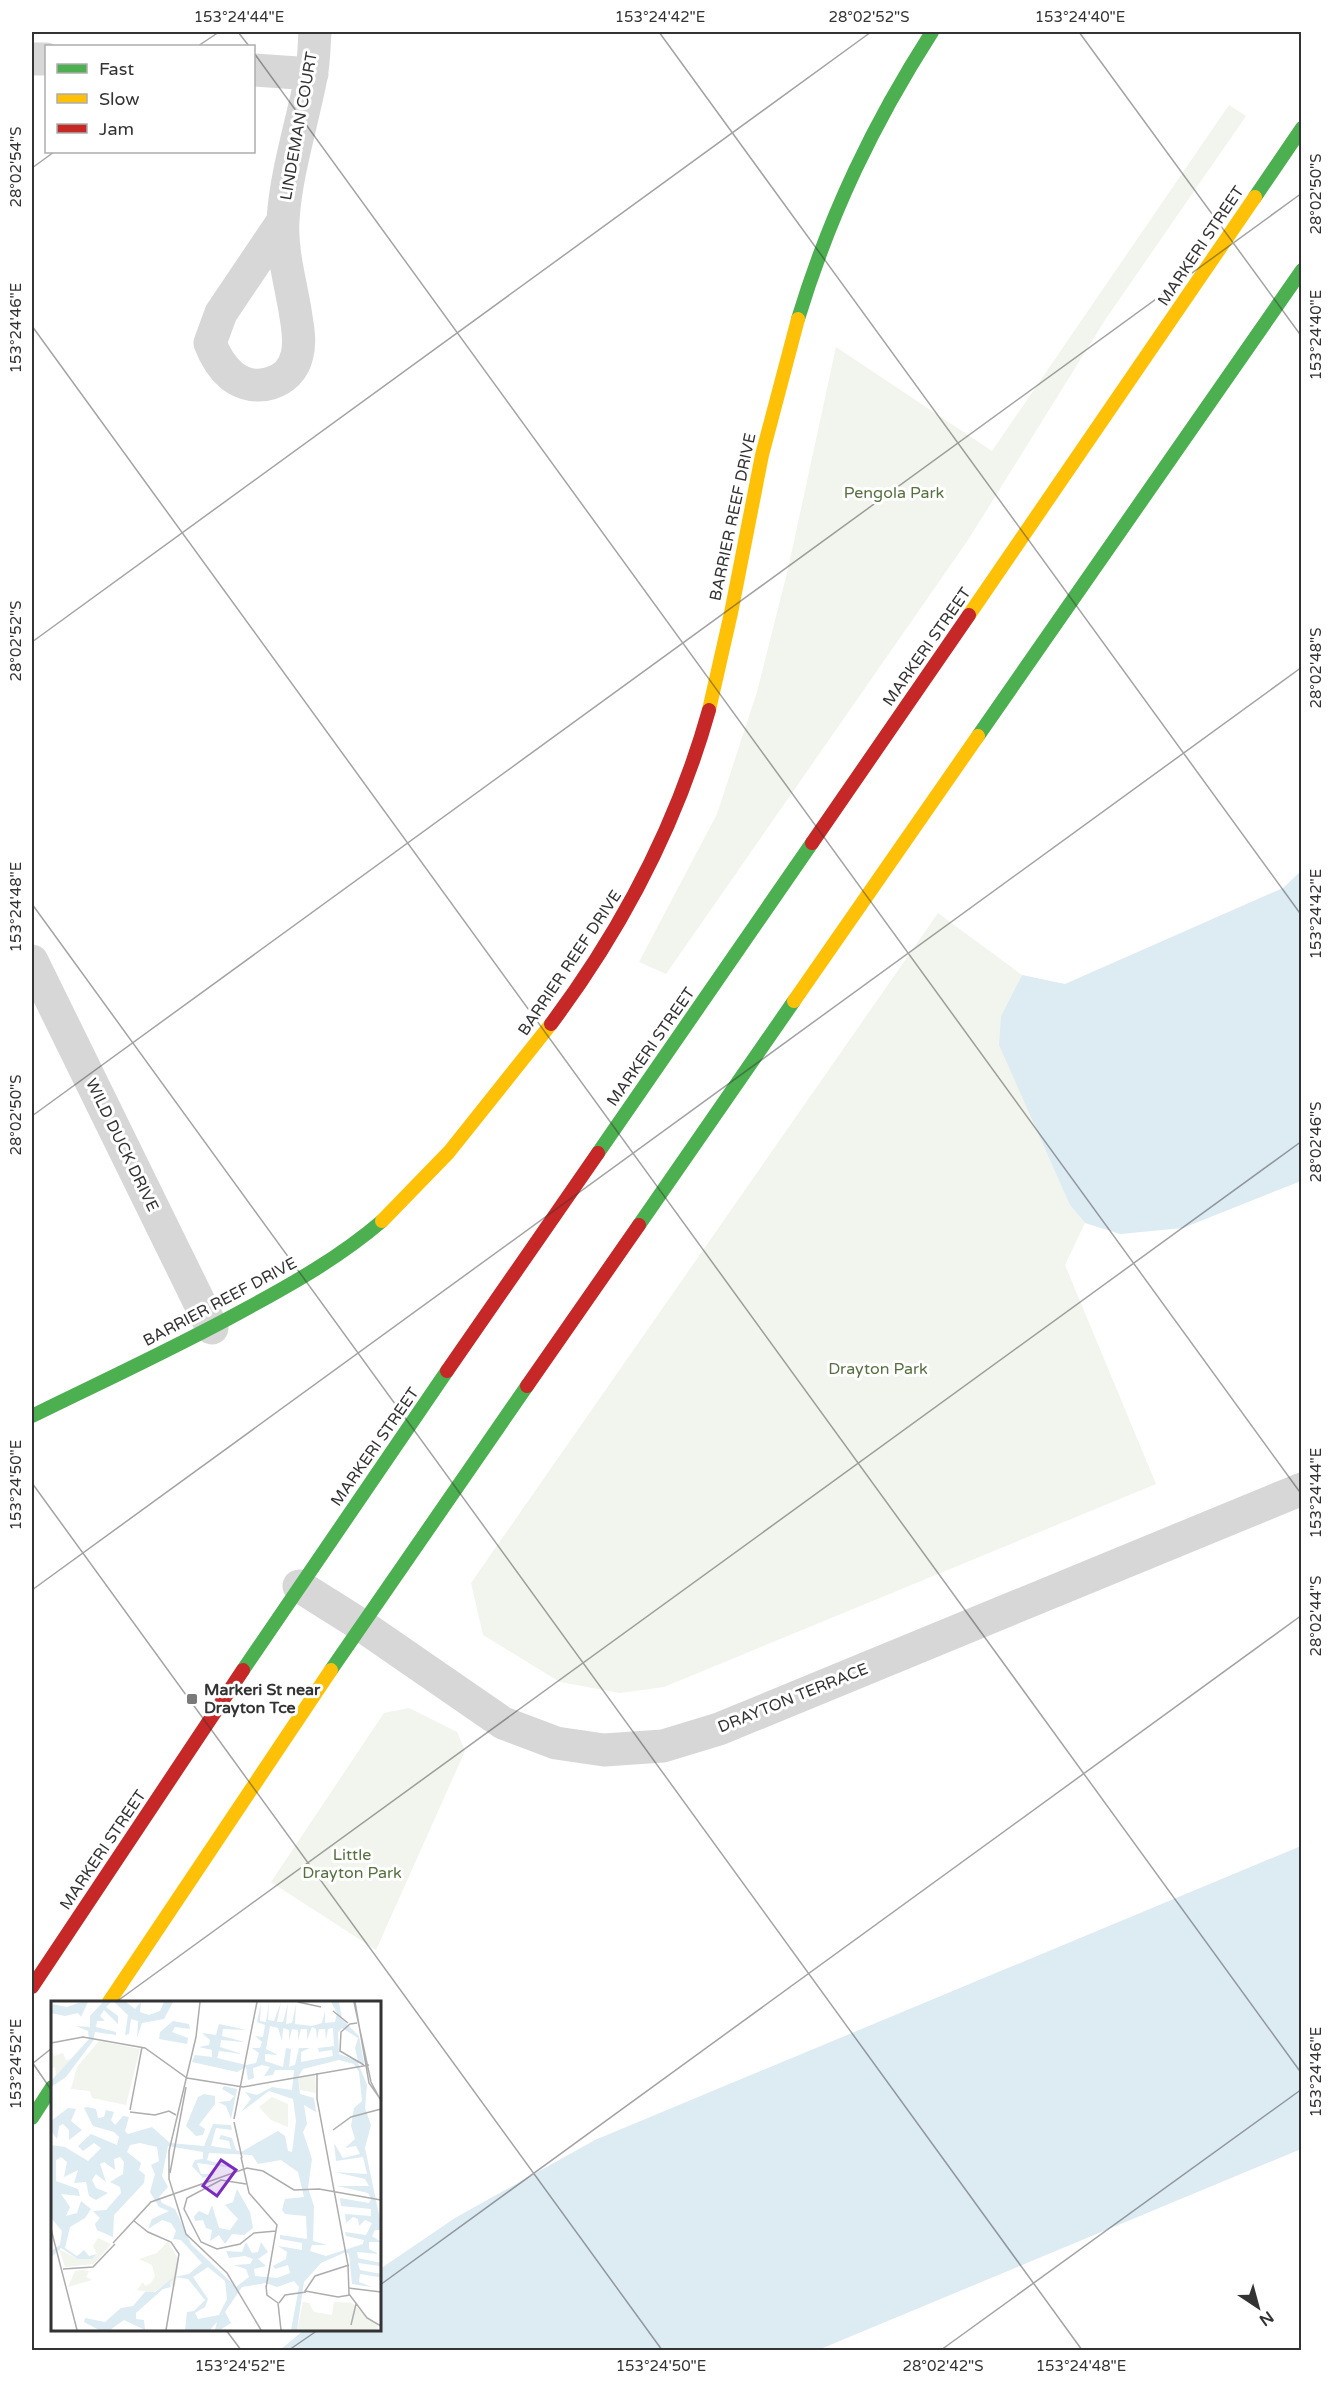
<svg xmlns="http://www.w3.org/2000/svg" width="1333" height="2382" font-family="'Varela Round',sans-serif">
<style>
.green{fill:#f1f5ed}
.water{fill:#ddebf3}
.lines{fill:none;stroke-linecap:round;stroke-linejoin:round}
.street{stroke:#d7d7d7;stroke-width:33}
.fast{stroke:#4caf50;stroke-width:14}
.slow{stroke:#ffc107;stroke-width:14}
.jam{stroke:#c62828;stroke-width:14}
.ticks{fill:none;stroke:#333;stroke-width:1.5;stroke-opacity:0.45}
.poi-dot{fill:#7a7a7a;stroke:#fff;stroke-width:2}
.labels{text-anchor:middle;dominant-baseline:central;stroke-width:6;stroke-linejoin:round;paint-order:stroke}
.street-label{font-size:16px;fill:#333;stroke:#fff}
.park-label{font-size:16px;fill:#56703f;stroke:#fff}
.poi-label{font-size:16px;font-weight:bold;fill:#333;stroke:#fff;text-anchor:start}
.inset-road{fill:none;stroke:#adadad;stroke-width:1.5}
.view{fill:#7b2cbf;fill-opacity:0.15;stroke:#7b2cbf;stroke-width:3}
.inset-edge{fill:none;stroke:#333;stroke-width:3}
.neatline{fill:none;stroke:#333;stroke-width:2}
.ticks-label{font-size:15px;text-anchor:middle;fill:#333}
</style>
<rect width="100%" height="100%" fill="#fff"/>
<path class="green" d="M 1229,105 L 1246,116 L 1105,320 L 968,540 L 666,974 L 639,962 L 717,814 L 757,692 L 788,569 L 836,347 L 992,451 Z
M 938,913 L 1022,975 L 1001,1016 L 1070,1205 L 1085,1223 L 1065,1265 L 1156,1484 L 664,1687 L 620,1693 L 560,1682 L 483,1635 L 471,1583 Z
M 409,1708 L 457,1732 L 465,1751 L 376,1950 L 271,1882 L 384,1713 Z"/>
<path class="water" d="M 1301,871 L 1301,1181 L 1183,1228 L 1120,1234 L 1085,1223 L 1070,1205 L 999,1045 L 1001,1016 L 1022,975 L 1065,984 L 1283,888 Z
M 1301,1846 L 1301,2149 L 818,2350 L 280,2350 L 304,2330 L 380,2330 L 380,2269 L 455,2218 L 595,2140 Z"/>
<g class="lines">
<path class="street" d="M 32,59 L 46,59
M 254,70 L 312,74
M 283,221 L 221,313 L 210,343 C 215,356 221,367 232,376 C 255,394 291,384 297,355 C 301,340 297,325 295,310 C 290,281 281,249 283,220 C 286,172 302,124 311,77 C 314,62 314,46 315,32
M 32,961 L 212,1328
M 299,1586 L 361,1625 L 503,1723 L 556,1743 L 604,1750 L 663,1746 L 719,1729 L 1302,1489"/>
<path class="fast" d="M 1255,197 L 1302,128
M 798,319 C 830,214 873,124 932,32
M 978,736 L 1302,270
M 598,1153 L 812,843
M 639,1225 L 794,1001
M 32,1416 C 103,1381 175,1348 244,1310 C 292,1284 340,1257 382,1221
M 243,1670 L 447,1371
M 331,1670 L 527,1386
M 32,2118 L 52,2087"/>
<path class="slow" d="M 969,615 L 1255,197
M 709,710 L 731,613 L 762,455 L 798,319
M 794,1001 L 978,736
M 382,1221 L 449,1152 L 551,1024
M 109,2002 L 331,1670"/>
<path class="jam" d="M 812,843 L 969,615
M 551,1024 C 622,929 677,824 709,710
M 447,1371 L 598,1153
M 527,1386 L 639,1225
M 32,1987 L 243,1670"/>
</g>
<path class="ticks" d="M 238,32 L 249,46M 659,32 L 1302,916M 1079,32 L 1302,337M 198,46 L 219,32M 254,53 L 1302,1495M 32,168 L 54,152M 32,326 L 1302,2074M 32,642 L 871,32M 32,904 L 1082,2350M 32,1116 L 1302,193M 32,1483 L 662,2350M 32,1590 L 1302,667M 116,2002 L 1302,1141M 32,2062 L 52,2091M 32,2064 L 52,2048M 380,2285 L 1302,1615M 226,2330 L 241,2350M 289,2350 L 318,2330M 941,2350 L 1302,2089"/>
<rect class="poi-dot" x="186" y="1693" width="12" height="12" rx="3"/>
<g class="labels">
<g class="street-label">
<text transform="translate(299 126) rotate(-80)">LINDEMAN COURT</text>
<text transform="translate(1201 246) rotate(-56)">MARKERI STREET</text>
<text transform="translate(733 517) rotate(-78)">BARRIER REEF DRIVE</text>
<text transform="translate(927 647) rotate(-55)">MARKERI STREET</text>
<text transform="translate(570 963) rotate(-56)">BARRIER REEF DRIVE</text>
<text transform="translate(651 1047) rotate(-55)">MARKERI STREET</text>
<text transform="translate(122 1145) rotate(64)">WILD DUCK DRIVE</text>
<text transform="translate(220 1302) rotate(-28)">BARRIER REEF DRIVE</text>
<text transform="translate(375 1447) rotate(-55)">MARKERI STREET</text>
<text transform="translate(793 1698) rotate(-22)">DRAYTON TERRACE</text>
<text transform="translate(103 1850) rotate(-56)">MARKERI STREET</text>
</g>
<g class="park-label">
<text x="894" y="493">Pengola Park</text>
<text x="878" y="1369">Drayton Park</text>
<text x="352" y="1855">Little<tspan x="352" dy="18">Drayton Park</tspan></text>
</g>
<g class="poi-label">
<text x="204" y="1690">Markeri St near<tspan x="204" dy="18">Drayton Tce</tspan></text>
</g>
</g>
<g transform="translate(51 2001)">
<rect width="330" height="330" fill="#fff"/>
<path d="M 48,40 L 89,48 L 75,104 L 41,97 L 39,90 L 20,88 L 26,66 ZM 0,50 L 3,55 L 12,52 L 15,59 L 20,58 L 0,80 L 5,74 L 4,66 L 0,68 ZM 264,74 L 265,92 L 249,89 L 247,76 ZM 221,96 L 237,103 L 237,126 L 220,119 L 208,106 ZM 47,237 L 60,243 L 43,263 L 14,266 L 8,248 L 27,258 L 42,257 L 46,253 L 42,245 ZM 117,240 L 128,260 L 124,286 L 115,283 L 101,292 L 86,289 L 92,281 L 94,285 L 100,282 L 104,275 L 101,264 L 88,258 L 106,252 ZM 38,268 L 33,270 L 38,270 L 35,276 L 41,279 L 17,286 L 24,270 ZM 252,301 L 258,302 L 263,311 L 281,314 L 283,301 L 301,302 L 327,324 L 326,329 L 246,329 Z" fill="#f1f5ed"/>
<path d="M 30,1 L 37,1 L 30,16 L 27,12 L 14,15 L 0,12 L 0,3 L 16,6 ZM 52,1 L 60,1 L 55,6 L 67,15 L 67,23 L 53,9 L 49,15 L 54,20 L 46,20 L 45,26 L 65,31 L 65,34 L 44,31 L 42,40 L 15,76 L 0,86 L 0,80 L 38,38 L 37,30 L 25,25 L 39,26 L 39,15 ZM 63,1 L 75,1 L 84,8 L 90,1 L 89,11 L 98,14 L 109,10 L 113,1 L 122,1 L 113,18 L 91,22 L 86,37 L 87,20 L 80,18 L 78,33 L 74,34 L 77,14 ZM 210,1 L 209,20 L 215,21 L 218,1 L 217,19 L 223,20 L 230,1 L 226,21 L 232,21 L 237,2 L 235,23 L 241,22 L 245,3 L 244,23 L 261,25 L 271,22 L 274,10 L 274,22 L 284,21 L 286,12 L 280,1 L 288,1 L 291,18 L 308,35 L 313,62 L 307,62 L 316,84 L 314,107 L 320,124 L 314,147 L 330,223 L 330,229 L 324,229 L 321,235 L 330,241 L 318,241 L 318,248 L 328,253 L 306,251 L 307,257 L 330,262 L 329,265 L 307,262 L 309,269 L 330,273 L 330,287 L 328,276 L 309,273 L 308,281 L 321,286 L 301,283 L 298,253 L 295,251 L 270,262 L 253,281 L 246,329 L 240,329 L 248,286 L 243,280 L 226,286 L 215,282 L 191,286 L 174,311 L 180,322 L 169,329 L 164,329 L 166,321 L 159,329 L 134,329 L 136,311 L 143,310 L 154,299 L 137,278 L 124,276 L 118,282 L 120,286 L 112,288 L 85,312 L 85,318 L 93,319 L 94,329 L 73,319 L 59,329 L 48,329 L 33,321 L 34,317 L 54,321 L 70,307 L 82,305 L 94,291 L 104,291 L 123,276 L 138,273 L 151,262 L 130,239 L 122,238 L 125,230 L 120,222 L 111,219 L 97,228 L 101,218 L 118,210 L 108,206 L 99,191 L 104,173 L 100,164 L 108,160 L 106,146 L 89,142 L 79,144 L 76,151 L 90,162 L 88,169 L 94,174 L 93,182 L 63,214 L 62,236 L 46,229 L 44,223 L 49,217 L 42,210 L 55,209 L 70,192 L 69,186 L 59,181 L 72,173 L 73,161 L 69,156 L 63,158 L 64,169 L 53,161 L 49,163 L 55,181 L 45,173 L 41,179 L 45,187 L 57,192 L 45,199 L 38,195 L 35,181 L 23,182 L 27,169 L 13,176 L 16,161 L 10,156 L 5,159 L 5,180 L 27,188 L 29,195 L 10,193 L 19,206 L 15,215 L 26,212 L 30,200 L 40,208 L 34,217 L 19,226 L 14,247 L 26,255 L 33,249 L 38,255 L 46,253 L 41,258 L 27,258 L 10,247 L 0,256 L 0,250 L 9,244 L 11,230 L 0,217 L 0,144 L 14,146 L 37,160 L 50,147 L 43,142 L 32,150 L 27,145 L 40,133 L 66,144 L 68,136 L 63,131 L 42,125 L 33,107 L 36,106 L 45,108 L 47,117 L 53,116 L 55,109 L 63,111 L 60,119 L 64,124 L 72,115 L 78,116 L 74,130 L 77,133 L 101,126 L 119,142 L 153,145 L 162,123 L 180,124 L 181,129 L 165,127 L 160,145 L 180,148 L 178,140 L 168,138 L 170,134 L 181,137 L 185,149 L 190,151 L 227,130 L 234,135 L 237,150 L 241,151 L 245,120 L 242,98 L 218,90 L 190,111 L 200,98 L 194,91 L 206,94 L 221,86 L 241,89 L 243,69 L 224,69 L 222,74 L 213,75 L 219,66 L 211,64 L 202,67 L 203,77 L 197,79 L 195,66 L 186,71 L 141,61 L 144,54 L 161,56 L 161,49 L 148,46 L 158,44 L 159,39 L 151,32 L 165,34 L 168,23 L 196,29 L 172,28 L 171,35 L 194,41 L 170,39 L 169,46 L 191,53 L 168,50 L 166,57 L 195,64 L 205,62 L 208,52 L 201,47 L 209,47 L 211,41 L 204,35 L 212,36 L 214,24 L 206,21 ZM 219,25 L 227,27 L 231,40 L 232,27 L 238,29 L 238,40 L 241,28 L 247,29 L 247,40 L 250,28 L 256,28 L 256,39 L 261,26 L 265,28 L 266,39 L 268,28 L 274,28 L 275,39 L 277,28 L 282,27 L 283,45 L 267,47 L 268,51 L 281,49 L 282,55 L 250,61 L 250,51 L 259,47 L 248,47 L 244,64 L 238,66 L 240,48 L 235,47 L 232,66 L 214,60 L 214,53 L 227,54 L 215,48 ZM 291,27 L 307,37 L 304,47 L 307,60 L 288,53 L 287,31 ZM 288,59 L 303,63 L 308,71 L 311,100 L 303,107 L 300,125 L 304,138 L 294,147 L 305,145 L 309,153 L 292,157 L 283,142 L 285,160 L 312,156 L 316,173 L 284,171 L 314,178 L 318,185 L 286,185 L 317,192 L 320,198 L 318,202 L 289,197 L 290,205 L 320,208 L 320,215 L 294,213 L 295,222 L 302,216 L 307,218 L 308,225 L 314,219 L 321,222 L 315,234 L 294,231 L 295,235 L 313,239 L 312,243 L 275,255 L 259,250 L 261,244 L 276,244 L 262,240 L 263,205 L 257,187 L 261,158 L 252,131 L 256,123 L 253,104 L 265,111 L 263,97 L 249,93 L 247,76 L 252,68 ZM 117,145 L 152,151 L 152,158 L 144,159 L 141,165 L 152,177 L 164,173 L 150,173 L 146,162 L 183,167 L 156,159 L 158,152 L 201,154 L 207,163 L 230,159 L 247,171 L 253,196 L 234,198 L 231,209 L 234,213 L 255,215 L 256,238 L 229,234 L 229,238 L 251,242 L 251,249 L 227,245 L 236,251 L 235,258 L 222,265 L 224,268 L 237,264 L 239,272 L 226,277 L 204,275 L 203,268 L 215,265 L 207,258 L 217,251 L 210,241 L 207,251 L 201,252 L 195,241 L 191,251 L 175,250 L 178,257 L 194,255 L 202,258 L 199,263 L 183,264 L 195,268 L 198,276 L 185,286 L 140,243 L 124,208 L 111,202 L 108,196 L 117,186 L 111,175 ZM 157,266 L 174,280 L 176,298 L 168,314 L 147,318 L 144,312 L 154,306 L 157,298 L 142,276 ZM 122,20 L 138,23 L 139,28 L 124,26 L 121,31 L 137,37 L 136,43 L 108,38 L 109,31 ZM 173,85 L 186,88 L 180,118 L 175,105 L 167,101 L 179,100 L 183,95 L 171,88 ZM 153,93 L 164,95 L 164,103 L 148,124 L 154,128 L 152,134 L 145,135 L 135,125 L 147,96 ZM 17,107 L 25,108 L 20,120 L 31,129 L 18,139 L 18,129 L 12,123 L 8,125 L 6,138 L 0,130 L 0,120 ZM 186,188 L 199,211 L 202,227 L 193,234 L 181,233 L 174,243 L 168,234 L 159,240 L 161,229 L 155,227 L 152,219 L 144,220 L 143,215 L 148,210 L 157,214 L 161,204 L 168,227 L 179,229 L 187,218 L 174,204 L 182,201 Z" fill="#ddebf3" fill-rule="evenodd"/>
<path class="inset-road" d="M 149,1 L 145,36 L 118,150 L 118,178 L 135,233 L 176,272 L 210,329M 247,1 L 270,6M 303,1 L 320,81 L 330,100M 304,1 L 318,82 L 330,99M 282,10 L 297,22M 306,22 L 299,23 L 290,31 L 289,50 L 313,64M 201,26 L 206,1M 0,42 L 32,36 L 94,47 L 136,77 L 192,86 L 318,64M 266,72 L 266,98 L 297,264 L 298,293 L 316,317 L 330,325M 79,109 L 91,46M 79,111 L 104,114 L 118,110 L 125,114M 183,118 L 201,26M 183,121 L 191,157M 282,129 L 300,116 L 330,108M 190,156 L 198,192 L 226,224 L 215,287M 119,172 L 135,86M 195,183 L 170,179 L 136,197 L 133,208 L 150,241 L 166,248 L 189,243 L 203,232 L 225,230M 83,220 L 97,231 L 120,241 L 128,253 L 115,329M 0,228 L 26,329M 62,242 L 100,201 L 196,167 L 212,170 L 243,189 L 268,188 L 330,199M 298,264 L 264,275 L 254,290 L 287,296 L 299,294M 12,268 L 42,266 L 64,243M 215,285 L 216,294 L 227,302M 297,287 L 330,291M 227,302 L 230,329M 228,302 L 234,294 L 255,291M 300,324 L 305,303"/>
<path class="view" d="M 170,159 L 185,169 L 166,195 L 152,185 Z"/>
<rect width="330" height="330" class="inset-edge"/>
</g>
<rect width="1333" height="2382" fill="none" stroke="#ffffff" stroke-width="66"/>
<rect x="45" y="45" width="210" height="108" fill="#ffffff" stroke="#adadad" stroke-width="1.5"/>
<rect x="57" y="64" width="30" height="9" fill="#4caf50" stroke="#adadad" stroke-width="1.5"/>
<text x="99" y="75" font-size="18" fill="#333333">Fast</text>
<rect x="57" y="94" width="30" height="9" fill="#ffc107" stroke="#adadad" stroke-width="1.5"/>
<text x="99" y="105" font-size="18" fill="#333333">Slow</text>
<rect x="57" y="124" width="30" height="9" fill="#c62828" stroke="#adadad" stroke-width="1.5"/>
<text x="99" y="135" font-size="18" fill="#333333">Jam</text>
<g transform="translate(1258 2307) rotate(144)" stroke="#ffffff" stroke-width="4.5" paint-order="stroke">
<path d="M0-4.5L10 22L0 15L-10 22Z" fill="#333333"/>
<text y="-9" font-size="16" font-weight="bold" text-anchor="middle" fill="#333333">N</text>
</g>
<rect x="33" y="33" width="1267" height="2316" class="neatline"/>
<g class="ticks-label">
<text x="239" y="22">153°24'44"E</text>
<text x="660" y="22">153°24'42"E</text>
<text x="869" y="22">28°02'52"S</text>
<text x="1080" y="22">153°24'40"E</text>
<text transform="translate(16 167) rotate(-90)" y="5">28°02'54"S</text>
<text transform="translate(1316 194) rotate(-90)" y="5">28°02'50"S</text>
<text transform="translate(16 328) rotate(-90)" y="5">153°24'46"E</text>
<text transform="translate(1316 335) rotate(-90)" y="5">153°24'40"E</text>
<text transform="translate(16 641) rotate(-90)" y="5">28°02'52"S</text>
<text transform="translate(1316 668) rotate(-90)" y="5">28°02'48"S</text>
<text transform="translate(16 907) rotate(-90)" y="5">153°24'48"E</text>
<text transform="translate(1316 914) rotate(-90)" y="5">153°24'42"E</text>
<text transform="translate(16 1115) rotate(-90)" y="5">28°02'50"S</text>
<text transform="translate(1316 1142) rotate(-90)" y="5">28°02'46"S</text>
<text transform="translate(16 1485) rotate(-90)" y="5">153°24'50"E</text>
<text transform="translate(1316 1493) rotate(-90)" y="5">153°24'44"E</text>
<text transform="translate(1316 1616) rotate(-90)" y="5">28°02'44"S</text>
<text transform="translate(16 2064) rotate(-90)" y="5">153°24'52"E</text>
<text transform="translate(1316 2072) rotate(-90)" y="5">153°24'46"E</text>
<text x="240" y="2371">153°24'52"E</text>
<text x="661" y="2371">153°24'50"E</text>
<text x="943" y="2371">28°02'42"S</text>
<text x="1081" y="2371">153°24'48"E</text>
</g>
</svg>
